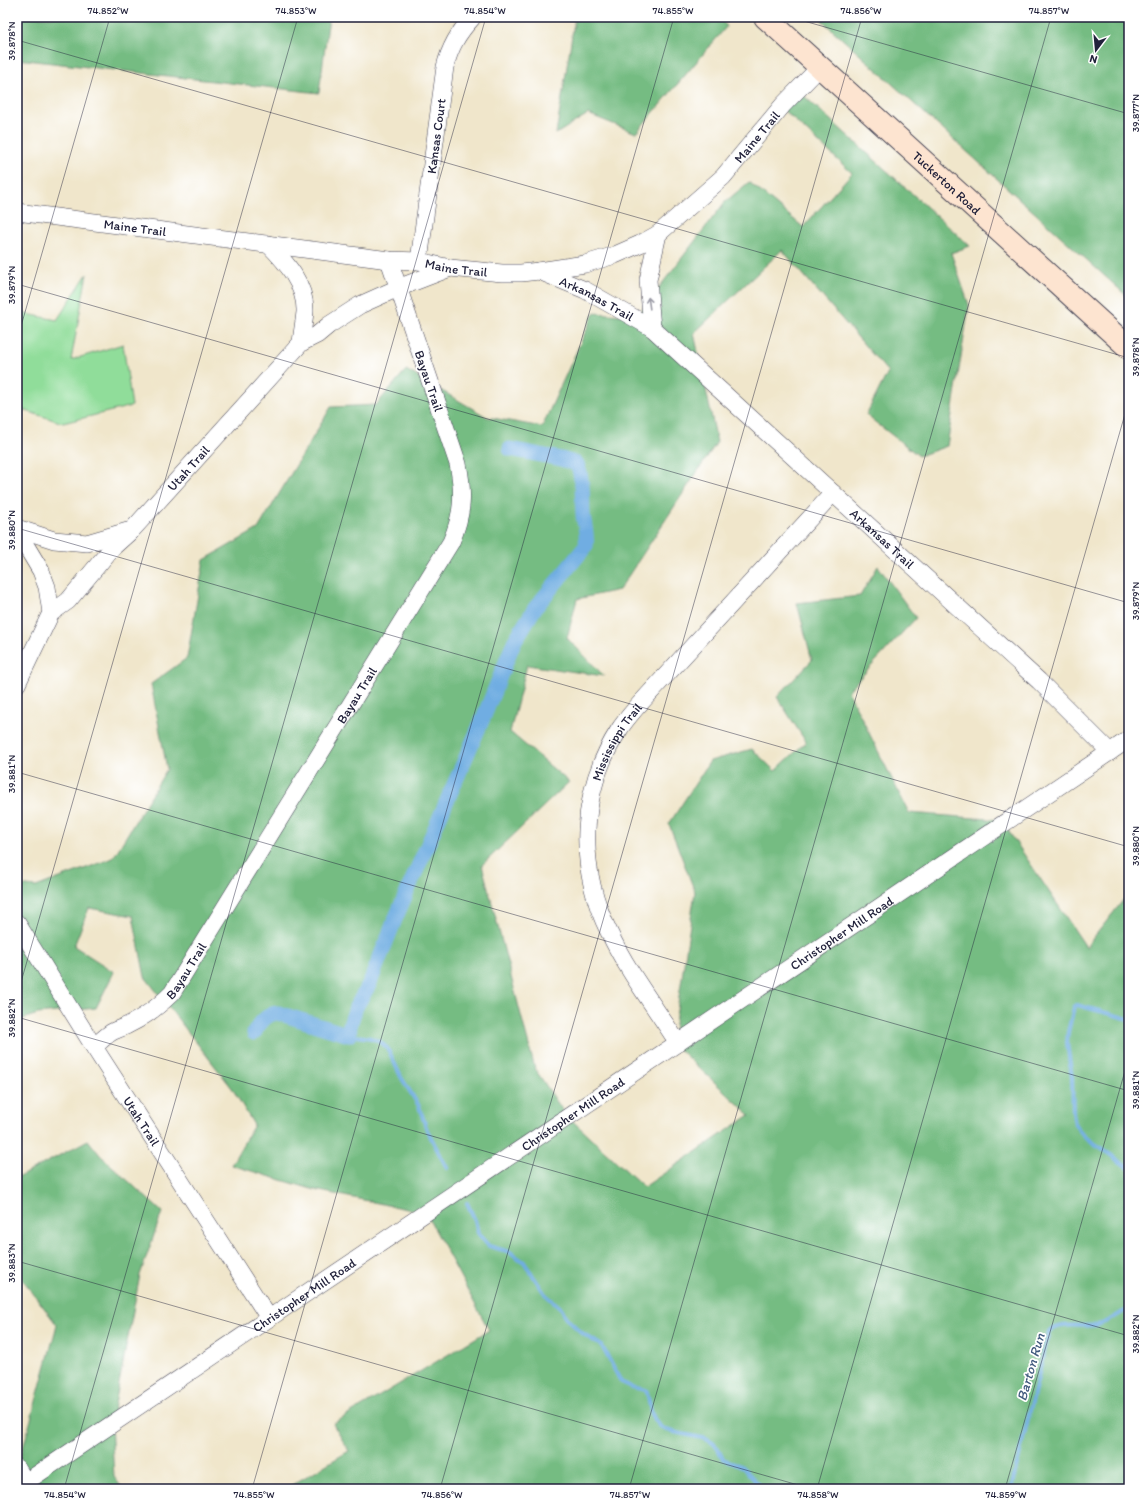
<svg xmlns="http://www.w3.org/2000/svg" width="1146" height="1506" font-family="Itim,sans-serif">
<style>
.green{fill:#90dd9a;stroke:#59806a}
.forest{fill:#74bc82;stroke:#4b6f5e}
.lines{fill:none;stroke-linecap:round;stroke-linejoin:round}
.stream{stroke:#70ade2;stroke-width:4}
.canal{stroke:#70ade2;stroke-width:15}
.minor-casing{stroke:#413f51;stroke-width:18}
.secondary-casing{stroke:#413f51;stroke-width:24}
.minor{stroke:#fff;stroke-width:17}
.secondary{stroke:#fde4d0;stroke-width:22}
.oneway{stroke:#9c9ca7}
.ticks{fill:none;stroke:#22223b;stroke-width:1;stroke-opacity:0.45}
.labels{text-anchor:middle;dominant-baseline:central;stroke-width:3.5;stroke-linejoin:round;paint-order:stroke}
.street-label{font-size:13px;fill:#22223b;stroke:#fff}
.water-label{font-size:14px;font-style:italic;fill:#415a7e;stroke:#fff}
.neatline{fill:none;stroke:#22223b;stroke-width:1.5}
.ticks-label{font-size:10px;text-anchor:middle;fill:#22223b}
</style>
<rect width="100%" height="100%" fill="#fff"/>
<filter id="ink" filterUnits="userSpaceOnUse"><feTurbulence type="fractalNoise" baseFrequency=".025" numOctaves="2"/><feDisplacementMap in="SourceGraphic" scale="8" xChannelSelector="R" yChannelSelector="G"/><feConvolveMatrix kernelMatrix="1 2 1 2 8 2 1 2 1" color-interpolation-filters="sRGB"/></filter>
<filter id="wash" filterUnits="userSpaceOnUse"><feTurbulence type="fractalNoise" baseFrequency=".012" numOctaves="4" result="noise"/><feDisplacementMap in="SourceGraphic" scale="16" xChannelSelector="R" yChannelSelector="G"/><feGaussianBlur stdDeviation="0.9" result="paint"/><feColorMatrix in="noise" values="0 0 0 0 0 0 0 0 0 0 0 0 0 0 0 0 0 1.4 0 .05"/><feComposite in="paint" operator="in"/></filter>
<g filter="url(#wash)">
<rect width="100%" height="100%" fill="#f0e6cb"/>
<path class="green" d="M 87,274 L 71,360 L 123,344 L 132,406 L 63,423 L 17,408 L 17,312 L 57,320 Z"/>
<path class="forest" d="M 17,17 L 329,17 L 319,93 L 17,59 Z
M 575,17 L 717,17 L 727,26 L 636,133 L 588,114 L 556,134 Z
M 818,17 L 1129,17 L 1129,298 Z
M 793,86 L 970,246 L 951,253 L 969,305 L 947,446 L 919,456 L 866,415 L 888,372 L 782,250 L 694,333 L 717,442 L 619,590 L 577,599 L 567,638 L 604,676 L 527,665 L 510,732 L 569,782 L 482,865 L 535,1069 L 565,1114 L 644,1187 L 750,1115 L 672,1043 L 695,892 L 669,824 L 710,761 L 752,749 L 775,771 L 806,742 L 777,697 L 812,660 L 797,603 L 860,596 L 878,566 L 916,618 L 848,691 L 909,813 L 1001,820 L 1086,947 L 1129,893 L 1129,1489 L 285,1489 L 349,1451 L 333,1424 L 489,1330 L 426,1213 L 315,1190 L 231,1165 L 254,1125 L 232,1088 L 145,977 L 133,916 L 89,908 L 74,946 L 114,972 L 96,1008 L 38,1014 L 17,1021 L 17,885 L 36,887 L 113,858 L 167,769 L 151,684 L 187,658 L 204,560 L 258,529 L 331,407 L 376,405 L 406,370 L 487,417 L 542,427 L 594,313 L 637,316 L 725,202 L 749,182 L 803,227 L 852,173 L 778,105 Z
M 88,1140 L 100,1155 L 162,1212 L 140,1275 L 111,1425 L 114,1477 L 123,1489 L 17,1489 L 17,1470 L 57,1325 L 17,1272 L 17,1174 L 19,1177 Z"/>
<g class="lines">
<path class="stream" d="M 1129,1019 L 1077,1005 L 1074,1007 L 1068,1032 L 1067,1043 L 1072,1078 L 1073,1113 L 1075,1125 L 1084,1136 L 1129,1168
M 349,1035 L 371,1038 L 379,1041 L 388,1049 L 401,1077 L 419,1106 L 427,1130 L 447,1168
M 467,1203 L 475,1220 L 478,1233 L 486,1243 L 489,1246 L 510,1252 L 524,1262 L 545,1294 L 562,1309 L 565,1316 L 568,1320 L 582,1333 L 602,1346 L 621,1382 L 632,1387 L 646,1390 C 651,1402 648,1413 658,1424 C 669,1437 705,1433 715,1445 C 719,1449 720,1454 723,1459 C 729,1462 737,1462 743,1468 C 749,1473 759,1487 766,1489
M 1011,1489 L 1049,1332 C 1062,1321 1081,1328 1096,1325 C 1108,1323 1119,1314 1129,1308"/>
<path class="canal" d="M 254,1033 C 259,1024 267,1013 278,1013 L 349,1035 L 350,1025 L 356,1007 L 369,985 L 396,917 L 484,716 L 514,642 L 535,608 L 586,546 C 588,535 584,525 583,514 C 582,497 584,481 577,464 L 561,459 L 510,449"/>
</g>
</g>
<g filter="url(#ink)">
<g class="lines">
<g class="minor-casing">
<g id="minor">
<path id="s1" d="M 17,212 L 389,260 L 419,261 L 450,268 L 502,273 L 521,273 L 539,271 L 585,264 L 615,255 L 640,244 L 658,234 L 723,177 L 783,105 L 820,67"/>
<path d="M 268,244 C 286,262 306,285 305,312 C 304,322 302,333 301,343"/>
<path id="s2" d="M 419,261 L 445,67 C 450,47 458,33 472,18"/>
<path id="s3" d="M 539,271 L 585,290 L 652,328 L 648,280 L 658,234"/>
<path id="s4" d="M 652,328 L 1039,681 L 1110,752"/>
<path d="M 17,528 L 54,540 L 87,543 L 128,531"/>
<path d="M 17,531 L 41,571 L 47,587 L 51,613"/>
<path id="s5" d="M 17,684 L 51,613 L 68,601 L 112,548 L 132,530 L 301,343 L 317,335 L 329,325 L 360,305 L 398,288 L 450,268"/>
<path id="s6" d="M 17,923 L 94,1047 L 269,1318"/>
<path id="s7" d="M 678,1043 C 655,1007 627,971 609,932 C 577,867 579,792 619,730 C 624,722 630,715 636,708 L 833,493"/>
<path id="s8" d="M 94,1047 C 100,1042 107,1034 114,1031 C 136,1023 155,1010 172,993 L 451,542 C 463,514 464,494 458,464 L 389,260"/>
<path d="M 17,1468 L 26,1482"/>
<path id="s9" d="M 17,1488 L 1129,739"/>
</g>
</g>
<g class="secondary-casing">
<g id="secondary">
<path id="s10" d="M 765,17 L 1129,348"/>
</g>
</g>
<use href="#minor" class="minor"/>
<use href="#secondary" class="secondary"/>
</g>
<defs><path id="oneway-shaft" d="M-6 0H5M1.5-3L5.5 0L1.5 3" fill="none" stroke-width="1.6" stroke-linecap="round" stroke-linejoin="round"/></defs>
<use class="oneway" href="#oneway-shaft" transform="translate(649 303) rotate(-98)"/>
</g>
<path class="ticks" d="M 790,17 L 1129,114M 17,40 L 1129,358M 17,284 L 1129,603M 17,340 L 110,17M 17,528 L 1129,847M 17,772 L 1129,1091M 17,996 L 298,17M 17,1017 L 1129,1336M 17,1261 L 812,1489M 64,1489 L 486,17M 252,1489 L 674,17M 440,1489 L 862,17M 629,1489 L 1051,17M 817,1489 L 1129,400M 1005,1489 L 1129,1057"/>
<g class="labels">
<g class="street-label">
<text stroke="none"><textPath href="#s2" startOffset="126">Kansas Court</textPath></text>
<text stroke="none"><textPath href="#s1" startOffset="791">Maine Trail</textPath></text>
<text stroke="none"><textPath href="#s10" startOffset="246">Tuckerton Road</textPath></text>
<text stroke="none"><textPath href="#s1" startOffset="119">Maine Trail</textPath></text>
<text stroke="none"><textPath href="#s1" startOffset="443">Maine Trail</textPath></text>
<text stroke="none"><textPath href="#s3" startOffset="64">Arkansas Trail</textPath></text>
<text transform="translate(429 381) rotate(71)">Bayau Trail</text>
<text stroke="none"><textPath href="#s5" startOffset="279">Utah Trail</textPath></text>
<text stroke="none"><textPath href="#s4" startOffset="312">Arkansas Trail</textPath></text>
<text stroke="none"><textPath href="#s8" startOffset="446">Bayau Trail</textPath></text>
<text stroke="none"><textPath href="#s7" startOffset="331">Mississippi Trail</textPath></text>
<text stroke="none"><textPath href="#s9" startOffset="994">Christopher Mill Road</textPath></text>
<text stroke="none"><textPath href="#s8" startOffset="122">Bayau Trail</textPath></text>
<text stroke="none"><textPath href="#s9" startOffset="670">Christopher Mill Road</textPath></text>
<text stroke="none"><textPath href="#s6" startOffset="234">Utah Trail</textPath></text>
<text stroke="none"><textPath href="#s9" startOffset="346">Christopher Mill Road</textPath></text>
</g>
<g class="water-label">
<text transform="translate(1031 1367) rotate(-74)">Barton Run</text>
</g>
</g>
<rect width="1146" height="1506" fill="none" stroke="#fff" stroke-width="44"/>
<g transform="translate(1096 50) rotate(196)" stroke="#ffffff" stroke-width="3" paint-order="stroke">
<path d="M0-3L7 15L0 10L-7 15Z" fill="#22223b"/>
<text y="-6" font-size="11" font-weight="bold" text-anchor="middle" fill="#22223b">N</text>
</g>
<rect x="22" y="22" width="1102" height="1462" class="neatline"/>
<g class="ticks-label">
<text x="108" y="14">74.852°W</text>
<text x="296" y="14">74.853°W</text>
<text x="485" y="14">74.854°W</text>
<text x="673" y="14">74.855°W</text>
<text x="861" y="14">74.856°W</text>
<text x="1049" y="14">74.857°W</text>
<text transform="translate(11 41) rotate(-90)" y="4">39.878°N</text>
<text transform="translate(1135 113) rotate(-90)" y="4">39.877°N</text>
<text transform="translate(11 285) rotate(-90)" y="4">39.879°N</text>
<text transform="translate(1135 357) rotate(-90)" y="4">39.878°N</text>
<text transform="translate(11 530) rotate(-90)" y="4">39.880°N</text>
<text transform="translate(1135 601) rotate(-90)" y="4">39.879°N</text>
<text transform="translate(11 774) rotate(-90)" y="4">39.881°N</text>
<text transform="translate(1135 846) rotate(-90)" y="4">39.880°N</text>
<text transform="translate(11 1018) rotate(-90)" y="4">39.882°N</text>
<text transform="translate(1135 1090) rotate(-90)" y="4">39.881°N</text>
<text transform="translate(11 1263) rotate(-90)" y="4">39.883°N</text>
<text transform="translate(1135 1334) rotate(-90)" y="4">39.882°N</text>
<text x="65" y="1498">74.854°W</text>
<text x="254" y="1498">74.855°W</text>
<text x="442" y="1498">74.856°W</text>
<text x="630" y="1498">74.857°W</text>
<text x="818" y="1498">74.858°W</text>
<text x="1006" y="1498">74.859°W</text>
</g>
</svg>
